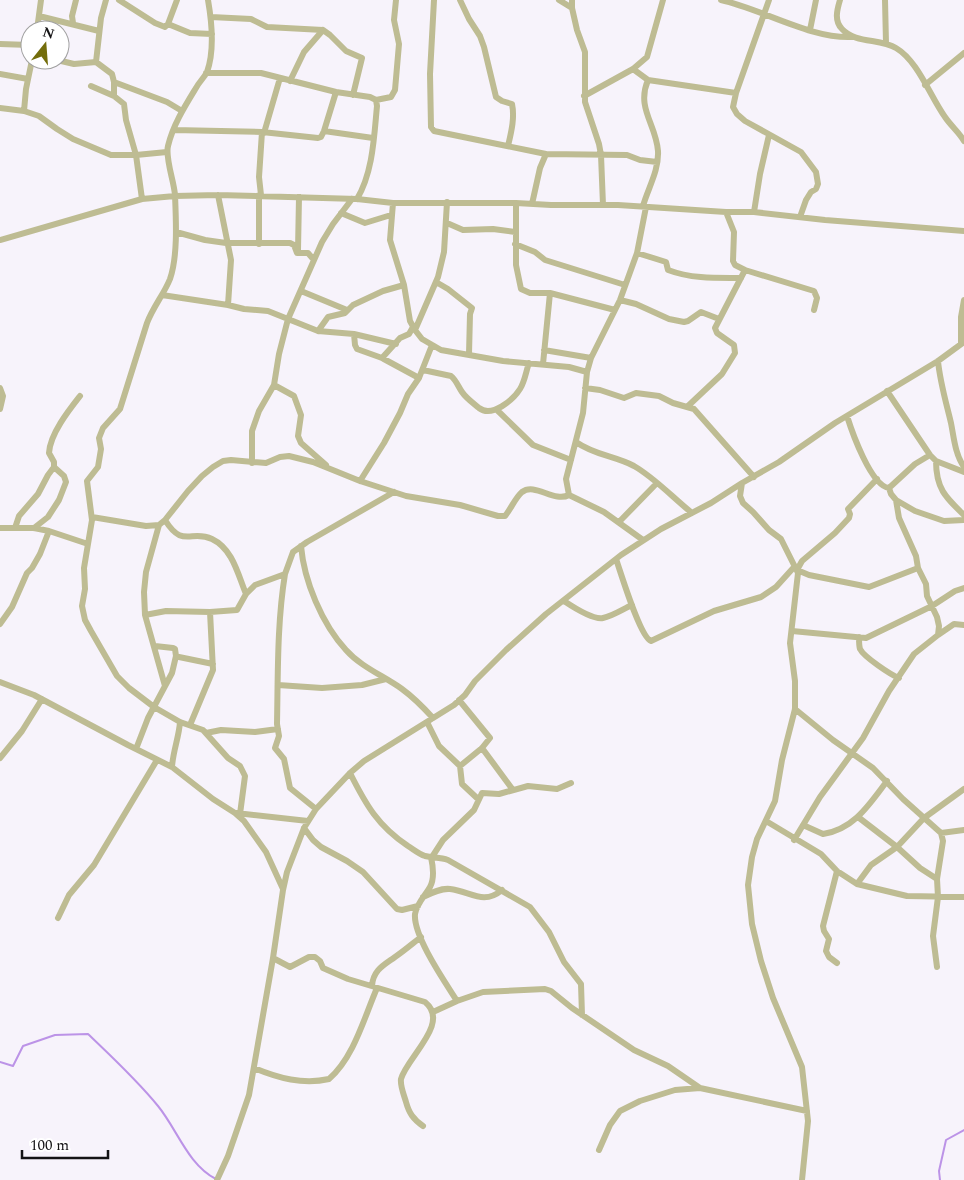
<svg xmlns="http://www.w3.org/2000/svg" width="964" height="1180" font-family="Spectral,serif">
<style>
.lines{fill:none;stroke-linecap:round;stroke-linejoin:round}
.stream{stroke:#bc93e7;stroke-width:2}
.minor{stroke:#bebc93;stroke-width:6}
</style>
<rect width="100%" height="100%" fill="#f7f3fb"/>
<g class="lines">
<path class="stream" d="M 0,1062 L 13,1066 L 23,1046 L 55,1035 L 88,1034 C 112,1057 137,1080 158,1106 C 177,1129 188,1165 216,1179
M 940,1180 L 939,1171 L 946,1140 L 964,1130"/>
<path class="minor" d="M 106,0 L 101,18 L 96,62 L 112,74 L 114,82 L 114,96
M 119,0 L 155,23 L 165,27 L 168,24 L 177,0
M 208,0 C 212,23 215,50 207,72 C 204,78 199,82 196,88 C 185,106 173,125 168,146 C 165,158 174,181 175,195 C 176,220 178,256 170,279 C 164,294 153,307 147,323 L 120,409 L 103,428 L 99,438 L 101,449 L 98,467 L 87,481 L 92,520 L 84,568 L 85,589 L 82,606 L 85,620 L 91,631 L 117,676 L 129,688 L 154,707 L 180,722 L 203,730 L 228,758 L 240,766 L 245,776 L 240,814
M 434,0 L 430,74 L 431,127 L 434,131 L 546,154
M 460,0 L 469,19 L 480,36 L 484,47 L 496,97 L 502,101 L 512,104 C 515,118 511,133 508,146
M 559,0 L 572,8
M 572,0 L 572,8 L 577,30 L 585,52 L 585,102 L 599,144 L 601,155 L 603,205
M 721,0 C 762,9 811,39 852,37
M 769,0 L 736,93 L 733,107 L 737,114 L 745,121 L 801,152 L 816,172 L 818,184 L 816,189 L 811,192 L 806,200 L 800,217
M 840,0 C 837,10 834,21 842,29 C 856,44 880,38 896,48 C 918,61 930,96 945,117 C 951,126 959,132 964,141
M 885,0 L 886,43
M 39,16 L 99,31
M 211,17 L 251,19 L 267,27 L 323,30 L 330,35 L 346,51 L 362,58 L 353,95
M 73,23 L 72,16 L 76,0
M 168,24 L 190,33 L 212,34
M 37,30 L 41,0
M 810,30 L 816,0
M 0,44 L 30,45
M 57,60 L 74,64 L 96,62
M 633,69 L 648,80 L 736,93
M 206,73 L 261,73 L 336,92 L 370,97 L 376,100 L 377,106 C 374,137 373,172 357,199
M 0,74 L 28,79
M 290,81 L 304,52 L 323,30
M 114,82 L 167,102 L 182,111
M 925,85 L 964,53
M 91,86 L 114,96 L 124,104 L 126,120 L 136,155 L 142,199
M 584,96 L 633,69 L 647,57 L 663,0
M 376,100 L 391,97 L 395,90 L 399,44 L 394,20 L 396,0
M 0,108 L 24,111 L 39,116 L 57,129 L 73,139 L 111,155 L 136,155 L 167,152
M 24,111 L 26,89 L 32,60
M 174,130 L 262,132 L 318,138 L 321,137 L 324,131 L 336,92
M 324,131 L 373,138
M 264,133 L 280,78
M 218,195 L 231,260 L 228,305
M 259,195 L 259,244
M 261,195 L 259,177 L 262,132
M 393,203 L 390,240 L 404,285 L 410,321 L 415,330 L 422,339 L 441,350 L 503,361 L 569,367 L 587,372
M 516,203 L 516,265 L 521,289 L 530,293 L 550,293 L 615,310
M 532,204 L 540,168 L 546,154 L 627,155 L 640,160 L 657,162
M 643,206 C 648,188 659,171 658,151 C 656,124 636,108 648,80
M 726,212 L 734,232 L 733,261 L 735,265 L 745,270 L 814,291 L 817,298 L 814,310
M 754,212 L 760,174 L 769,135
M 341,213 L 365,223 L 391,215
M 447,223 L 463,230 L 493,229 L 515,232
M 176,232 L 205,240 L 226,243 L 290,243 L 294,245 L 297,253 L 308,253 L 314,260
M 0,240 L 142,199 L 175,196 L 218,195 L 357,199 L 393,203 L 516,203 L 551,205 L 618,205 L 726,212 L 754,212 L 825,220 L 964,231
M 515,244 L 535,252 L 545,260 L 625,285
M 298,250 L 299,197
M 637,253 L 666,262 L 668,270 C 692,279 716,278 741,278
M 436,282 L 448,289 L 472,308 L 470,314 L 469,354
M 301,291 L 347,310
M 162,295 L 228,305 L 244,309 L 268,311 L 318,331 L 354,334 L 396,344
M 620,300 L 636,304 L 669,319 L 684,322 L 688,321 L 701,312 L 719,319
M 415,330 L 438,277 L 444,252 L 447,202
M 318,331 L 328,317 L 345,313 L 353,305 L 383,291 L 404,285
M 354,334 L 355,345 L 357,349 L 382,358 L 419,378
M 961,344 L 961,317 L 964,300
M 544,350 L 591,358
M 382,358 L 400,338 L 409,334 L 413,327
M 938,361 C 940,382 946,402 951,423 C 954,438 955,454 964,467
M 543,364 L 550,293
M 423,370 L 451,376 C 456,380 458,386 462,392 C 466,398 473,403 479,408 C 492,418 513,400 520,389 C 525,381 526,371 529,363
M 274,385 L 294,396 L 301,415 L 298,436 L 301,443 L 326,465
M 0,388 L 3,396 L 0,409
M 585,388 L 600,390 L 624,398 L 636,393 L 659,396 L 673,403 L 694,409 L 754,477
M 887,391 L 930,455 L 936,461 L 964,472
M 688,406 L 722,374 L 735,353 L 734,345 L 717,333 L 715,328 L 745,270
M 497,410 L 533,445 L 571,460
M 847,416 C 852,432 871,486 889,488 L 915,464 L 930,455
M 576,442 C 594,455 615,456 634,466 C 655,478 672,497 692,513
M 936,461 C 936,488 945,497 964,515
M 252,463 L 252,431 L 259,411 L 274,385 L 279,354 L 288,319 L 322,242 L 333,224 L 352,199
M 877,479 L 848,509 L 850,514 L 849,518 L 835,533 L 802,561 L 797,570 L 809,575 L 869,587 L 918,568
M 360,481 L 384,443 L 400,413 L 408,394 L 419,378 L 432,345
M 742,483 L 740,496 L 743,503 L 753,512 L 769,530 L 781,539 L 798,573 L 790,643 L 795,681 L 795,709 L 782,760 L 775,801 L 757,839 L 752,857 L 748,885 L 752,924 L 761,961 L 773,998 L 802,1067 L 808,1121 L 802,1180
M 889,488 L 891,494 L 896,500 L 915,511 L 944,521 L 964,520
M 896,500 L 899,518 L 916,556 L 918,568 L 926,584 L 927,596 L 937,617 L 939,626 L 938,635
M 92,517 L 146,526 L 159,525 L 165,520 L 188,491 L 202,476 L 213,467 L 223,461 L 231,460 L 266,463 L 280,457 L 289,456 L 313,462 L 360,481 L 406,496 L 460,505 L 498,516 L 505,516 C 511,509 515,498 522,492 C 535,482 554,503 569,495
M 165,520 C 183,549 191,529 212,539 C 233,549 238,575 246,594
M 619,522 L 657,483
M 159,525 L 146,572 L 144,592 L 145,615 L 165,686
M 0,528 L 34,528 L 49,531 L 88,544
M 15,528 L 19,516 L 38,494 L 48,475 L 54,467 L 54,462 L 49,453 C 50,434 69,410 80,396
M 34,528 L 48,517 L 59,500 L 66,482 L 64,476 L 54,467
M 643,540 L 604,512 L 569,495 L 566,479 L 583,413 L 587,372 L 591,358 L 620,300 L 637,253 L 646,207
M 301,546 C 304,581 322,624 346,650 C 361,667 384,676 402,689 C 413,697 423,707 433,718
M 616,559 C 621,573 640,637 651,641 L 714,611 L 761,597 L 776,587 L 795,566
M 285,574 C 277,623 278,674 277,724 L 279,736 L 275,748 L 284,759 L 290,788 L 316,809
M 564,601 C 573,607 593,620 603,618 C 613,616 623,609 632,605
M 145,615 L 166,611 L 210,612 L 237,610 L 246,594 L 255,585 L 285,574 L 293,552 L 307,542 L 394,492
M 0,624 L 12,607 L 27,573 L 32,568 L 40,554 L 49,531
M 792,631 L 866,638 L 932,606 L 955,591 L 964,588
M 859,637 C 859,641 859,646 860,649 C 864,657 891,675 899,678
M 155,646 L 173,648 L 175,649 L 176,656 L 179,657 L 213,664
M 0,682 L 34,695 L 128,745 L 172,767 L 213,799 L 235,813 L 244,821 L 266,852 L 283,889
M 278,685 L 322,688 L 362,685 L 386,679
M 459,700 L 490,738 L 482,748 L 460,766
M 795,709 L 833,740 L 873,768 L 903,799 L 941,833 L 943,841 L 937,879 L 938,897 L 933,936 L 937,967
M 427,722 L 439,746 L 460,766 L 462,784 L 478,799
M 190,725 L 213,670 L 210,612
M 206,733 L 221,730 L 255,732 L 278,729
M 482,748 L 513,790
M 136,749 L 148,718 L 172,673 L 176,656
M 0,758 L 22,731 L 42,699
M 172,767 C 173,751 179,737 180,722
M 350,773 C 366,805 378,826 408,846 C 413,849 419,854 425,856 C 433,858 440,857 448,860 L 530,907 L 549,932 L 564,962 L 581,984 L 582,1015
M 236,813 L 308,821
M 858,817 L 897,847 L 920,868 L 937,879
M 766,821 L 821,854 L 837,871 L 857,884 L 907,896 L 964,897
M 803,825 L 823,834 C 854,829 869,805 887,781
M 304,828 L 313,840 L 321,847 L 347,861 L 363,872 L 397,909 L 402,910 L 418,906
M 941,833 L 964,830
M 794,840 L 820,797 L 863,738 L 889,691 L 914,654 L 938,635 L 954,624 L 964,625
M 431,857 C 433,866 435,878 430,887 C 425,896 417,903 415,914 C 413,936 445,982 457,1001
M 432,857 L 443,840 L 474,810 L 482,793 L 499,794 L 528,786 L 557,789 L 571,783
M 857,884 L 871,865 L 897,847 L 924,818 L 964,789
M 423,897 C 431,893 441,888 450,889 C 470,891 483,906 502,890
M 58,918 L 69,895 L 94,865 L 157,760
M 273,958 L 290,967 L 309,957 L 315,957 L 320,961 L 323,968 L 348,979 L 425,1002 C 451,1023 407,1057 401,1079 C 400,1086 404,1095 406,1102 C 409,1113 413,1119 423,1126
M 837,963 L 829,957 L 826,951 L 829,939 L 824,931 L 823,926 L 837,871
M 372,986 C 373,970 384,965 395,957 C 404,951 412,944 421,937
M 433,1012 L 457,1001 L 483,992 L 545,989 L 551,991 L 572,1008 L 634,1050 L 668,1066 L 700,1088
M 254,1068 C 278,1078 303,1085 329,1079 C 354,1057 364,1018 377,988
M 599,1150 L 610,1125 L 620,1111 L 640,1101 L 675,1090 L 700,1088 L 807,1111
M 217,1180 L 228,1156 L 249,1095 L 273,958 L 283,890 L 287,872 L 304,828 L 316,809 L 350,773 L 364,761 L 454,705 L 465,695 L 475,681 L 506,650 L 546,614 L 621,555 L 661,529 L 711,503 L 742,483 L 779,462 L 835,423 L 938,361 L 964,342"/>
</g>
<g transform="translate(45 45) rotate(17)"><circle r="24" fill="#ffffff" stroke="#a1a1a1"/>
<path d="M0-4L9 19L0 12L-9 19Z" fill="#736d0b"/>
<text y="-8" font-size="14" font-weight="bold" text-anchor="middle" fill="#141315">N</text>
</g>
<path d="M22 1150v8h86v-8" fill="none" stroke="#141315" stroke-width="2.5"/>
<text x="30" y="1150" font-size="15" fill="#141315" stroke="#ffffff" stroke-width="4" paint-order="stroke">100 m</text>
</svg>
